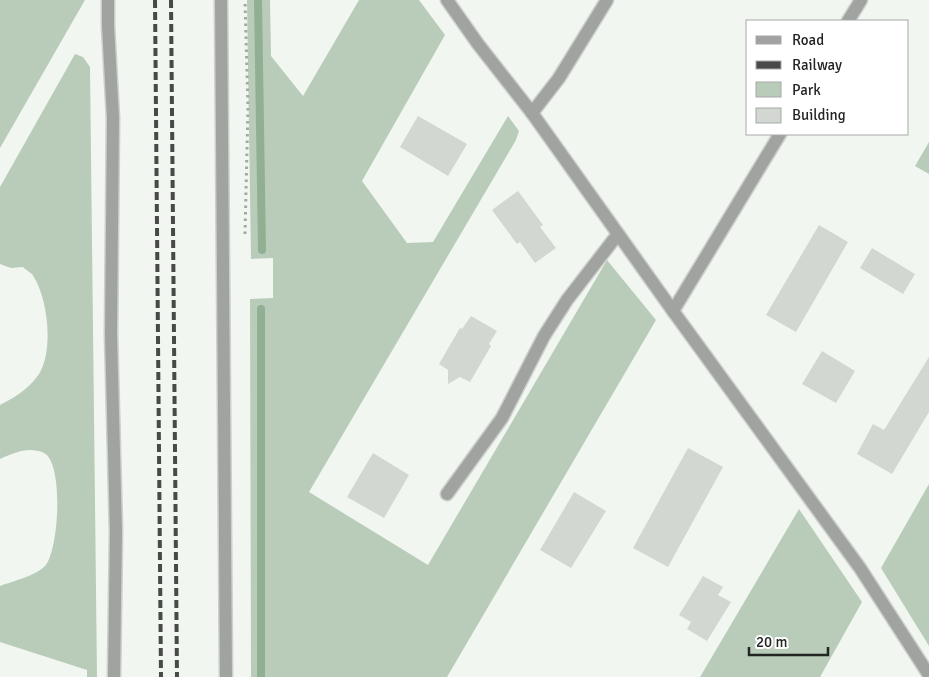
<svg xmlns="http://www.w3.org/2000/svg" width="929" height="677" font-family="Signika,sans-serif">
<style>
.green{fill:#b9ccb9}
.lines{fill:none;stroke-linecap:round;stroke-linejoin:round}
.stream{stroke:#91af92;stroke-width:8}
.building{fill:#d2d7d2}
.service-casing{stroke:#ccd0cc;stroke-width:15}
.minor-casing{stroke:#ccd0cc;stroke-width:15}
.path{stroke:#a4a8a4;stroke-width:3;stroke-dasharray:2.5 4;stroke-linecap:butt}
.service{stroke:#a1a3a1;stroke-width:12}
.minor{stroke:#a1a3a1;stroke-width:12}
.rail{stroke:#484a48;stroke-width:4;stroke-dasharray:8 4;stroke-linecap:butt}
</style>
<rect width="100%" height="100%" fill="#f1f6f1"/>
<path class="green" d="M 0,0 L 85,0 L 0,148 Z
M 247,0 L 270,0 L 271,56 L 303,96 L 359,0 L 419,0 L 445,35 L 362,181 L 407,243 L 433,242 L 508,116 L 519,131 L 516,140 L 309,492 L 428,565 L 607,260 L 656,320 L 447,677 L 251,677 L 250,299 L 273,298 L 273,258 L 251,259 Z
M 75,54 L 83,57 L 90,67 L 97,677 L 87,677 L 87,670 L 0,642 L 0,586 C 13,581 35,576 45,566 C 59,551 64,463 44,453 C 28,446 14,453 0,459 L 0,405 C 15,397 29,389 39,374 C 54,350 48,297 32,274 C 29,272 25,269 23,267 L 11,268 L 0,264 L 0,187 Z
M 929,142 L 929,174 L 915,166 Z
M 929,484 L 929,646 L 881,568 Z
M 799,509 L 862,602 L 820,677 L 700,677 Z"/>
<g class="lines">
<path class="stream" d="M 258,0 L 262,250
M 261,309 L 261,677"/>
</g>
<path class="building" d="M 418,116 L 467,144 L 448,176 L 400,147 Z
M 518,191 L 543,225 L 540,227 L 556,248 L 535,263 L 520,242 L 517,244 L 492,210 Z
M 819,225 L 848,242 L 796,332 L 766,315 Z
M 872,248 L 915,274 L 903,294 L 860,268 Z
M 471,316 L 497,331 L 489,344 L 491,346 L 470,382 L 460,377 L 448,384 L 448,370 L 439,364 L 460,328 L 462,329 Z
M 822,351 L 855,371 L 836,403 L 802,384 Z
M 929,357 L 929,412 L 892,474 L 857,454 L 873,424 L 884,430 Z
M 688,448 L 723,467 L 668,567 L 633,548 Z
M 373,453 L 409,475 L 384,518 L 347,497 Z
M 574,492 L 606,511 L 571,568 L 540,550 Z
M 703,576 L 723,587 L 718,595 L 731,602 L 707,641 L 687,629 L 691,622 L 679,615 Z"/>
<g class="lines">
<g class="service-casing">
<path id="service" d="M 848,21 L 861,0
M 532,113 L 559,78 L 607,0
M 673,311 L 780,134
M 447,494 L 502,418 L 544,336 L 567,300 L 618,234"/>
</g>
<g class="minor-casing">
<path id="minor" d="M 108,0 L 108,26 L 113,118 L 111,334 L 116,532 L 114,677
M 221,0 L 226,677
M 447,0 L 478,44 L 532,113 L 673,311 L 860,568 L 929,675"/>
</g>
<path class="path" d="M 245,234 L 248,107 L 245,0"/>
<use href="#service" class="service"/>
<use href="#minor" class="minor"/>
<path class="rail" d="M 155,0 L 161,677
M 171,0 L 177,677"/>
</g>
<rect x="746" y="20" width="162" height="115" fill="#ffffff" stroke="#a7a8a7"/>
<rect x="756" y="36" width="25" height="8" fill="#a1a3a1" stroke="#a7a8a7"/>
<text x="792" y="45" font-size="15" fill="#232523">Road</text>
<rect x="756" y="61" width="25" height="8" fill="#484a48" stroke="#a7a8a7"/>
<text x="792" y="70" font-size="15" fill="#232523">Railway</text>
<rect x="756" y="82" width="25" height="15" fill="#b9ccb9" stroke="#a7a8a7"/>
<text x="792" y="95" font-size="15" fill="#232523">Park</text>
<rect x="756" y="108" width="25" height="15" fill="#d2d7d2" stroke="#a7a8a7"/>
<text x="792" y="120" font-size="15" fill="#232523">Building</text>
<path d="M749 647v8h79v-8" fill="none" stroke="#232523" stroke-width="2.5"/>
<text x="756" y="647" font-size="15" fill="#232523" stroke="#ffffff" stroke-width="4" paint-order="stroke">20 m</text>
</svg>
